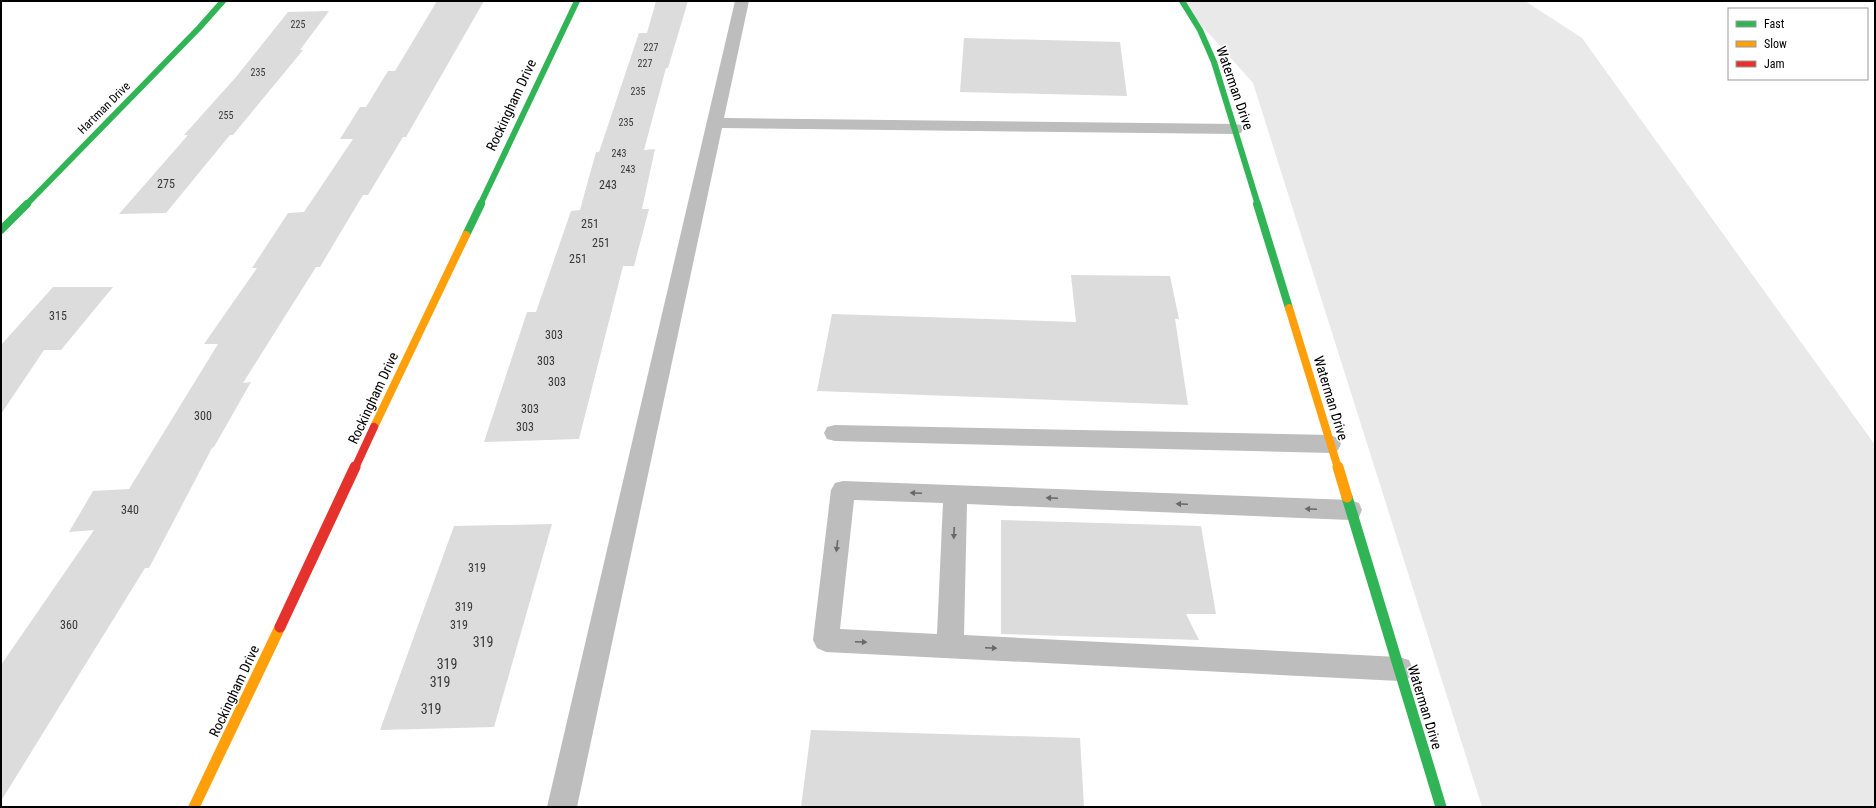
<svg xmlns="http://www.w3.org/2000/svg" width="1876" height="808" font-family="'Roboto Condensed',sans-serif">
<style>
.green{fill:#e9e9e9}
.building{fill:#dcdcdc}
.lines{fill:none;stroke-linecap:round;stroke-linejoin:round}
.lane{fill:#bdbdbd;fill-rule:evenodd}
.fast-far2{stroke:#30b455;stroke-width:6}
.fast-far1{stroke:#30b455;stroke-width:8}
.fast{stroke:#30b455;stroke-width:11}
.slow-far1{stroke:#ff9f0a;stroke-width:8}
.slow{stroke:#ff9f0a;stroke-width:11}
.jam-far1{stroke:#e5322d;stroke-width:8}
.jam{stroke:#e5322d;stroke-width:11}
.oneway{fill:#686868}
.labels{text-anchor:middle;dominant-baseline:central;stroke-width:3;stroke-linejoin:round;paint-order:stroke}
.far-number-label{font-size:10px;fill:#373737}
.far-street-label{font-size:12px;fill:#000;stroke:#fff}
.number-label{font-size:12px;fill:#373737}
.street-label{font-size:14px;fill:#000;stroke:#fff}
.near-number-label{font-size:14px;fill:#373737}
</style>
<rect width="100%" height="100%" fill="#fff"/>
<path class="green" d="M 1180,1 L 1525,1 L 1582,38 L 1875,445 L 1875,807 L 1482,807 L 1253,83 Z"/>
<path class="building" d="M 437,1 L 484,1 L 406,137 L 403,137 L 368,195 L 363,195 L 320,267 L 316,267 L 243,383 L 251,382 L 214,447 L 212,448 L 149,568 L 145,568 L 1,801 L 1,665 L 94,530 L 69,532 L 93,491 L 129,489 L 218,344 L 204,344 L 257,268 L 252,268 L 288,213 L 304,212 L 353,139 L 340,139 L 360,107 L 366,107 L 388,71 L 395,71 Z
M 656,1 L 688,1 L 668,68 L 666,68 L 644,150 L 655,149 L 642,209 L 649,209 L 634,266 L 623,266 L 579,439 L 484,442 L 527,312 L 536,312 L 571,211 L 580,210 L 596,152 L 599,152 L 639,33 L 647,33 Z
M 329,11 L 300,50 L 303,50 L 233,135 L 230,135 L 166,213 L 119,214 L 188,135 L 184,135 L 236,77 L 288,12 Z
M 964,38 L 1120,42 L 1127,96 L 960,92 Z
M 1071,275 L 1170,276 L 1179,319 L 1175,319 L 1188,405 L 817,391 L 832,314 L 1076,322 Z
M 53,287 L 113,287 L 61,350 L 44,350 L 1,414 L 1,345 Z
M 1001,520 L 1201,526 L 1216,614 L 1186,614 L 1199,640 L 1001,634 Z
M 552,524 L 494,727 L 380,730 L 454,526 Z
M 811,730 L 1080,738 L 1084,807 L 801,807 Z"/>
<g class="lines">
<path class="lane" d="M 735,1 L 749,1 L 724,118 L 1235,124 L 1241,125 L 1243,129 L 1241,133 L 1235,134 L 722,128 L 577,807 L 547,807 Z
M 835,425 L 1330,435 L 1338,438 L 1341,444 L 1338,450 L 1330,453 L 835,441 L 827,439 L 824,433 L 827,427 Z
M 843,481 L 1350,500 L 1359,503 L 1362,510 L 1359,517 L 1350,520 L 967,504 L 964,635 L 1399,657 L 1409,660 L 1413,669 L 1409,678 L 1399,681 L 826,652 L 817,648 L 813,640 L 831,490 L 835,483 ZM 854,500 L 943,503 L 937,634 L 840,629 Z"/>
<path class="fast-far2" d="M 1182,1 L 1200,30 L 1214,62 L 1258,205
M 26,205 L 199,28 L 223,1
M 480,205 L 577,1"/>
<path class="fast-far1" d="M 1257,204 L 1289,308
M 1,230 L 27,204
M 466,235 L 481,204"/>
<path class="fast" d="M 1347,497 L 1441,807"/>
<path class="slow-far1" d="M 1289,308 L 1338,468
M 374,427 L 466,235"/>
<path class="slow" d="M 1338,467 L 1347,497
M 194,807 L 280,627"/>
<path class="jam-far1" d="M 355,468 L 374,427"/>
<path class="jam" d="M 280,627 L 355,467"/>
</g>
<defs><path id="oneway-solid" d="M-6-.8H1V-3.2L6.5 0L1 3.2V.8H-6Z"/></defs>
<g class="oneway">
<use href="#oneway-solid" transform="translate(916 493) rotate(-178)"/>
<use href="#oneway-solid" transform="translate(1052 498) rotate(-178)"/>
<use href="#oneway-solid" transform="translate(1182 504) rotate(-178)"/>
<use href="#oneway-solid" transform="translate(1311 509) rotate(-178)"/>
<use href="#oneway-solid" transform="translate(954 533) rotate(92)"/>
<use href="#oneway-solid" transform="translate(837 546) rotate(97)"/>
<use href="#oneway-solid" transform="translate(861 642) rotate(3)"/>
<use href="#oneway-solid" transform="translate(991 648) rotate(3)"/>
</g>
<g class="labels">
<g class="far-number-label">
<text x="298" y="24">225</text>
<text x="651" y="47">227</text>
<text x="645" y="63">227</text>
<text x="258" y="72">235</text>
<text x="638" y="91">235</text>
<text x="226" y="115">255</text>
<text x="626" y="122">235</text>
<text x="619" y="153">243</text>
<text x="628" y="169">243</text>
</g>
<g class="far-street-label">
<text transform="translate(104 108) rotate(-45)">Hartman Drive</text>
</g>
<g class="number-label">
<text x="166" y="184">275</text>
<text x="608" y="185">243</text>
<text x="590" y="224">251</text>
<text x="601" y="243">251</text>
<text x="578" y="259">251</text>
<text x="58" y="316">315</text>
<text x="554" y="335">303</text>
<text x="546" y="361">303</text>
<text x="557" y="382">303</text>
<text x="530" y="409">303</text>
<text x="203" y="416">300</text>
<text x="525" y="427">303</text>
<text x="130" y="510">340</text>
<text x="477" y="568">319</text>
<text x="464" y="607">319</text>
<text x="69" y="625">360</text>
<text x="459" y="625">319</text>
</g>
<g class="street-label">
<text transform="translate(1235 88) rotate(71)">Waterman Drive</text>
<text transform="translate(511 105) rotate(-65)">Rockingham Drive</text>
<text transform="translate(373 398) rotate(-65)">Rockingham Drive</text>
<text transform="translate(1331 398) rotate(73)">Waterman Drive</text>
<text transform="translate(234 691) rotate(-65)">Rockingham Drive</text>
<text transform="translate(1425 707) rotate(73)">Waterman Drive</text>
</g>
<g class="near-number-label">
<text x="483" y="642">319</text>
<text x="447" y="664">319</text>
<text x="440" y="682">319</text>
<text x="431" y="709">319</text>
</g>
</g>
<rect width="1876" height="808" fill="none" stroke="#000000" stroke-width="4"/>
<rect x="1728" y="8" width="140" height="72" fill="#ffffff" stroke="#999999"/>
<rect x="1736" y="21" width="20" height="6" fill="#30b455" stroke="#999999"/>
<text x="1764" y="28" font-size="12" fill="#000000">Fast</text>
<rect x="1736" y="41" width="20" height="6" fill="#ff9f0a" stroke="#999999"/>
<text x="1764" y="48" font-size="12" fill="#000000">Slow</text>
<rect x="1736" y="61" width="20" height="6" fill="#e5322d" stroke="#999999"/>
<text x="1764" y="68" font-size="12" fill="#000000">Jam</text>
</svg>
